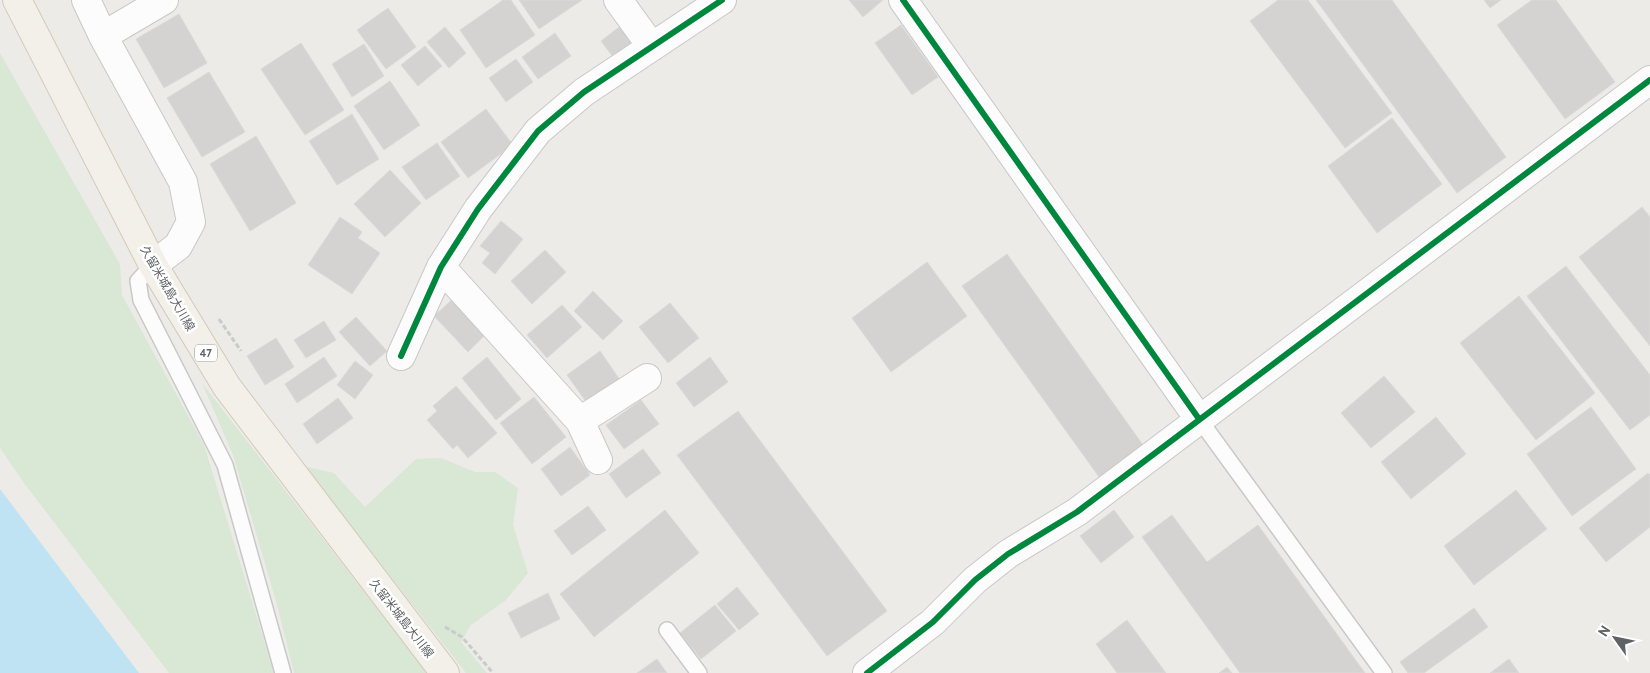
<svg xmlns="http://www.w3.org/2000/svg" width="1650" height="673" font-family="'PT Sans','Noto Sans JP',sans-serif">
<style>
.green{fill:#d9e7d5}
.water{fill:#c0e3f3}
.building{fill:#d4d3d1;stroke:#dcdad8}
.lines{fill:none;stroke-linecap:round;stroke-linejoin:round}
.service-casing{stroke:#c9c8c8;stroke-width:18}
.minor-casing{stroke:#c9c8c8;stroke-width:30}
.tertiary-casing{stroke:#c9c8c8;stroke-width:30}
.primary-casing{stroke:#d3c8b8;stroke-width:30}
.path{stroke:#c7ccc9;stroke-width:3;stroke-dasharray:5 2.5;stroke-linecap:butt}
.service{stroke:#fcfcfc;stroke-width:15}
.minor{stroke:#fcfcfc;stroke-width:28}
.tertiary{stroke:#fcfcfc;stroke-width:28}
.primary{stroke:#f3f0e9;stroke-width:28}
.cycleway-casing{stroke:#fff;stroke-width:9}
.cycleway{stroke:#00873e;stroke-width:6}
.labels{text-anchor:middle;dominant-baseline:central;stroke-width:5;stroke-linejoin:round;paint-order:stroke}
.shield{fill:#fff;stroke:#8e9193;stroke-width:1}
.shield-label{font-size:11px;font-weight:bold;fill:#5e6265}
.street-label{font-size:12px;fill:#5e6265;stroke:#fff}
</style>
<rect width="100%" height="100%" fill="#edebe8"/>
<path class="green" d="M 0,53 L 120,264 L 122,295 L 204,445 L 274,673 L 169,673 L 24,483 L 0,448 Z
M 202,383 L 427,673 L 294,673 L 276,601 L 233,455 Z
M 441,458 L 475,472 L 495,472 L 518,488 L 513,525 L 528,573 L 506,600 L 471,625 L 461,642 L 487,673 L 466,673 L 304,466 L 334,473 L 365,507 L 416,459 Z"/>
<path class="water" d="M 0,489 L 139,673 L 0,673 Z"/>
<path class="building" d="M 503,0 L 511,0 L 535,35 L 486,68 L 460,30 Z
M 519,0 L 582,0 L 539,29 Z
M 849,0 L 883,0 L 863,17 Z
M 1278,0 L 1308,0 L 1392,113 L 1345,148 L 1250,21 Z
M 1316,0 L 1392,0 L 1506,157 L 1457,193 Z
M 1484,0 L 1501,0 L 1490,8 Z
M 1532,0 L 1556,0 L 1615,82 L 1565,119 L 1497,25 Z
M 388,8 L 416,47 L 386,69 L 357,30 Z
M 179,14 L 207,63 L 164,88 L 136,39 Z
M 623,24 L 638,45 L 616,61 L 601,41 Z
M 901,25 L 938,77 L 912,95 L 875,43 Z
M 445,27 L 466,53 L 449,68 L 427,42 Z
M 555,33 L 571,56 L 538,79 L 522,57 Z
M 301,43 L 344,110 L 305,135 L 261,69 Z
M 364,44 L 384,76 L 352,97 L 332,64 Z
M 425,46 L 442,66 L 418,86 L 401,65 Z
M 516,59 L 533,82 L 506,102 L 489,78 Z
M 209,72 L 245,132 L 202,157 L 167,98 Z
M 390,81 L 420,125 L 384,150 L 354,106 Z
M 486,109 L 513,145 L 468,178 L 441,142 Z
M 352,114 L 379,159 L 337,185 L 309,141 Z
M 1392,118 L 1442,184 L 1377,233 L 1328,166 Z
M 256,136 L 296,203 L 250,231 L 210,164 Z
M 437,143 L 460,176 L 426,200 L 402,167 Z
M 390,170 L 421,203 L 385,237 L 354,204 Z
M 1642,207 L 1650,217 L 1650,346 L 1579,257 Z
M 340,217 L 362,232 L 358,238 L 380,253 L 352,294 L 308,265 Z
M 501,221 L 523,239 L 495,274 L 482,263 L 490,253 L 480,246 Z
M 545,250 L 566,272 L 532,304 L 511,281 Z
M 1007,254 L 1143,445 L 1099,477 L 962,286 Z
M 927,262 L 967,316 L 891,372 L 852,318 Z
M 1566,266 L 1650,375 L 1650,415 L 1630,430 L 1527,296 Z
M 593,291 L 623,321 L 603,340 L 574,311 Z
M 1519,296 L 1595,393 L 1536,440 L 1460,343 Z
M 455,297 L 488,332 L 468,352 L 434,316 Z
M 670,303 L 699,338 L 668,363 L 639,327 Z
M 562,305 L 582,327 L 547,358 L 527,335 Z
M 356,317 L 387,351 L 370,366 L 339,332 Z
M 324,321 L 336,340 L 306,358 L 294,340 Z
M 276,338 L 294,367 L 265,385 L 247,356 Z
M 600,351 L 620,380 L 587,403 L 567,375 Z
M 324,357 L 337,376 L 297,403 L 285,384 Z
M 487,357 L 521,399 L 496,420 L 462,378 Z
M 710,357 L 728,382 L 694,407 L 676,383 Z
M 355,361 L 373,375 L 355,399 L 337,385 Z
M 1384,376 L 1415,412 L 1371,448 L 1341,413 Z
M 456,386 L 497,433 L 468,458 L 457,445 L 453,449 L 427,420 L 437,411 L 433,406 Z
M 534,397 L 566,437 L 532,464 L 500,423 Z
M 338,398 L 353,418 L 317,444 L 303,424 Z
M 641,400 L 659,424 L 624,449 L 606,425 Z
M 1591,407 L 1636,469 L 1572,516 L 1527,454 Z
M 738,411 L 887,611 L 827,656 L 677,455 Z
M 1436,417 L 1466,454 L 1411,499 L 1381,462 Z
M 570,447 L 590,475 L 561,496 L 541,469 Z
M 643,449 L 661,473 L 626,498 L 609,474 Z
M 1648,473 L 1650,475 L 1650,527 L 1606,562 L 1579,528 Z
M 1516,490 L 1547,529 L 1474,585 L 1444,546 Z
M 588,506 L 606,530 L 572,555 L 554,531 Z
M 665,510 L 699,553 L 594,637 L 560,594 Z
M 1114,510 L 1134,537 L 1101,563 L 1080,536 Z
M 1172,515 L 1207,562 L 1258,525 L 1365,673 L 1240,673 L 1142,537 Z
M 737,587 L 759,614 L 739,630 L 717,604 Z
M 548,593 L 560,619 L 521,638 L 508,613 Z
M 715,605 L 736,631 L 701,659 L 680,633 Z
M 1474,608 L 1488,627 L 1424,673 L 1408,673 L 1400,662 Z
M 1127,620 L 1166,673 L 1117,673 L 1096,644 Z
M 657,659 L 667,673 L 637,673 Z
M 1509,659 L 1519,673 L 1490,673 Z
M 1227,667 L 1232,673 L 1219,673 Z"/>
<g class="lines">
<g class="service-casing">
<path id="service" d="M 153,265 L 138,281 L 141,300 L 225,465 L 283,673
M 1199,419 L 1384,673
M 667,630 L 699,673"/>
</g>
<g class="minor-casing">
<path id="minor" d="M 86,0 L 103,36 L 183,182 L 191,222 L 178,246 L 153,265
M 618,0 L 652,47
M 903,0 L 1199,419
M 103,36 L 164,0
M 441,267 L 580,421 L 598,460
M 401,356 L 441,267 L 478,209 L 538,131 L 584,92 L 722,0
M 580,421 L 647,378"/>
</g>
<g class="tertiary-casing">
<path id="tertiary" d="M 867,673 L 933,622 L 975,580 L 1008,554 L 1077,512 L 1650,80"/>
</g>
<g class="primary-casing">
<path id="primary" d="M 17,0 L 153,265 L 227,387 L 445,673"/>
</g>
<path class="path" d="M 219,319 L 241,351
M 445,627 L 462,637 L 493,673"/>
<use href="#service" class="service"/>
<use href="#minor" class="minor"/>
<use href="#tertiary" class="tertiary"/>
<use href="#primary" class="primary"/>
<g class="cycleway-casing">
<path id="cycleway" d="M 903,0 L 1199,419
M 401,356 L 441,267 L 478,209 L 538,131 L 584,92 L 722,0
M 867,673 L 933,622 L 975,580 L 1008,554 L 1077,512 L 1650,80"/>
</g>
<use href="#cycleway" class="cycleway"/>
</g>
<g class="labels">
<rect class="shield" x="195" y="344.5" width="22" height="17" rx="4"/>
<g class="shield-label">
<text x="206" y="353">47</text>
</g>
<g class="street-label">
<text transform="translate(168 288) rotate(60)">久留米城島大川線</text>
<text transform="translate(402 618) rotate(52)">久留米城島大川線</text>
</g>
</g>
<g transform="translate(1615 638) rotate(303)" stroke="#ffffff" stroke-width="4" paint-order="stroke">
<path d="M0-4L9 19L0 12L-9 19Z" fill="#5e6265"/>
<text y="-8" font-size="14" font-weight="bold" text-anchor="middle" fill="#5e6265">N</text>
</g>
</svg>
